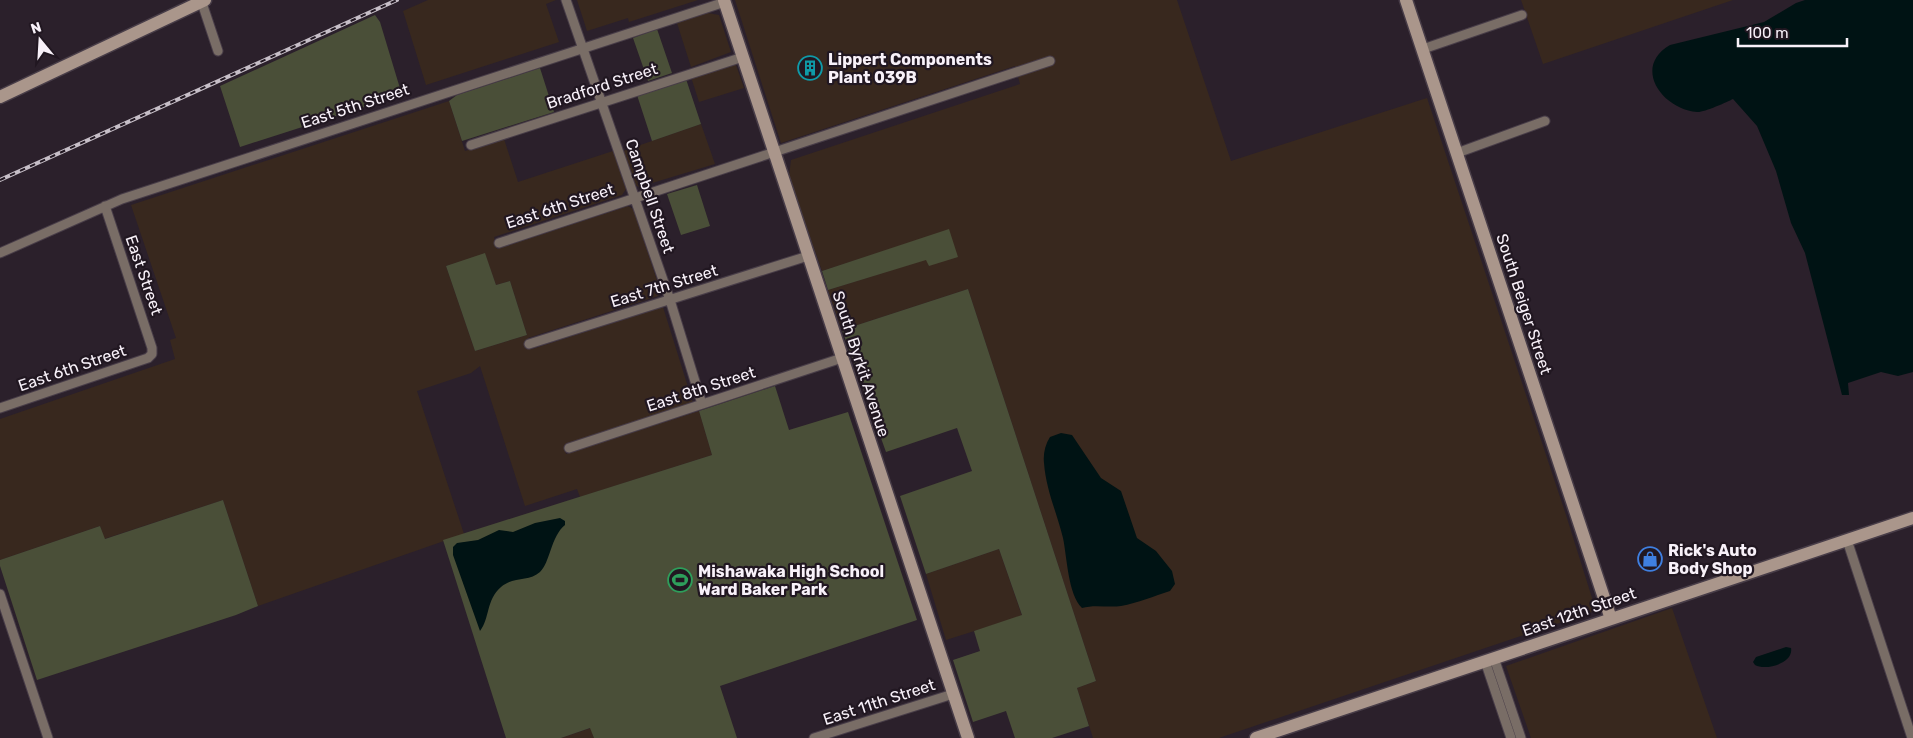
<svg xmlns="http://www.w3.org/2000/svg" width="1913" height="738" font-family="Rubik,sans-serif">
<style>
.industrial{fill:#38281e;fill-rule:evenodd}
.green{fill:#4a4f38}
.water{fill:#001314}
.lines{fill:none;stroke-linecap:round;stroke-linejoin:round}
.street-casing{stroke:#483d48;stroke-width:11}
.secondary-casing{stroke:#483d48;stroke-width:15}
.street{stroke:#796d66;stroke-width:9}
.secondary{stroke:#aa968b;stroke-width:12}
.rail-casing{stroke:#c6bec7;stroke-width:4}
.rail{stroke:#211721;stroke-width:2;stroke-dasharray:5.5;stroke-linecap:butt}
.labels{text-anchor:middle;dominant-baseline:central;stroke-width:4.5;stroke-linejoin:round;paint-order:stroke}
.poi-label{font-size:16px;font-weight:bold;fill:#f8f1f9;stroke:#211721;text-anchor:start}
.street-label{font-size:16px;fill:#f8f1f9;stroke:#211721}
</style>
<rect width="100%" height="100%" fill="#2b202b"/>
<path class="industrial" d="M 428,0 L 556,0 L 546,4 L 559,42 L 426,85 L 403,11 Z
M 577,0 L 698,0 L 629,22 L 628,18 L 587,31 Z
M 735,0 L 1177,0 L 1231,161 L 1427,98 L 1566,515 L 1593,601 L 1592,612 L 1219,738 L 1093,738 L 1077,688 L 1096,681 L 968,289 L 842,330 L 828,290 L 927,259 L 929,266 L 949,230 L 822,271 L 789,176 L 791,160 L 1020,84 L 1015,66 L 781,143 Z
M 1521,0 L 1733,0 L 1543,64 Z
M 708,13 L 719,15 L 731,52 L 691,67 L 677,23 Z
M 733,64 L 736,65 L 744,88 L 699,102 L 691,77 Z
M 449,101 L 465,151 L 504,139 L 518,182 L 613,151 L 626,189 L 622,195 L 494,237 L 497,249 L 628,206 L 633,209 L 661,292 L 658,296 L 528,338 L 532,349 L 663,307 L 693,403 L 564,445 L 566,454 L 699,411 L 712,455 L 580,497 L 577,489 L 525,506 L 480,366 L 471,373 L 417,391 L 464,534 L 258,606 L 223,500 L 104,539 L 100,526 L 0,560 L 0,419 L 175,359 L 170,340 L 176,338 L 131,205 ZM 485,254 L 496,285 L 510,281 L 527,335 L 475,351 L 446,266 Z
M 701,124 L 715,164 L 639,187 L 635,185 L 623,151 Z
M 999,549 L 1022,616 L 946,640 L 926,574 Z
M 1672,608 L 1717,738 L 1531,738 L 1506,666 Z
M 591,728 L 594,738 L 561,738 Z"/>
<path class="green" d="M 375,15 L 380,22 L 402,95 L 240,147 L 220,86 Z
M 657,29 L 672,73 L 648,81 L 633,38 Z
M 540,68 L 554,112 L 462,141 L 449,101 L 457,95 Z
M 686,79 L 701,124 L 652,141 L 637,95 Z
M 697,185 L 710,226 L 681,235 L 667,194 Z
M 949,229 L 958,257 L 929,266 L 926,260 L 828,290 L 822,271 Z
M 485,253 L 496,285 L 510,281 L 527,335 L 475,351 L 446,266 Z
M 968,289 L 1096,681 L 1077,688 L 1089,726 L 1052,738 L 1015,738 L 1006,711 L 973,722 L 953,660 L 980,651 L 974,631 L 1022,615 L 999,549 L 926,574 L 900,496 L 972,471 L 957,428 L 886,452 L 842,330 Z
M 775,386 L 789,430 L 848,412 L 917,620 L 720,686 L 737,738 L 594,738 L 590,728 L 561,738 L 506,738 L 443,540 L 712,455 L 699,411 Z
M 223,500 L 258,606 L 236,615 L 37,680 L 0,566 L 0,560 L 100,526 L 105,539 Z"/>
<path class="water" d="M 1805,0 L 1913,0 L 1913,372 L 1898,376 L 1881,372 L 1848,383 L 1849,395 L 1842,395 L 1805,253 L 1791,223 L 1776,171 L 1757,126 L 1733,99 C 1727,102 1703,113 1697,112 C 1662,109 1632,67 1670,45 L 1764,22 L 1796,3 Z
M 1061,433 L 1072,435 L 1101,478 L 1121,491 L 1137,538 L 1156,551 L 1172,571 L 1175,584 L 1170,591 C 1154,596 1138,603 1121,606 C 1108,608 1095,604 1082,608 C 1068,595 1067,557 1063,538 C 1057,513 1046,490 1044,463 C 1043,454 1045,445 1050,437 Z
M 560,518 L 565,521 L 565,525 C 551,536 550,563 540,572 C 529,582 513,576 501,587 C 486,600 490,618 480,631 L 453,555 L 453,547 L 457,543 L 478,540 L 499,530 L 513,532 L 535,523 Z
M 1786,647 L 1791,648 C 1794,663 1766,671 1755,665 L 1753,662 L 1756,657 Z"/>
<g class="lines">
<g class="street-casing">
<path id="street" d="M 201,0 L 218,51
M 566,0 L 670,300 L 702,404
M 1423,49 L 1522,15
M 471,145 L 743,57
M 1457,153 L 1545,121
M 499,243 L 1050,61
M 0,253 L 122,199 L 725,2
M 529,344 L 808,256
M 0,408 L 148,358 L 152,354 L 152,348 L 105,206
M 569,448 L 842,358
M 1847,540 L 1912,738
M 0,594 L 48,738
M 1494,658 L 1521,738
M 1485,661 L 1511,738
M 814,738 L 953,694"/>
</g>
<g class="secondary-casing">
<path id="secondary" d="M 724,0 L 968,738
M 1406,0 L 1611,619
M 0,97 L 205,0
M 1256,738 L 1913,518"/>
</g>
<use href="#street" class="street"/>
<use href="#secondary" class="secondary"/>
<g class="rail-casing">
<path id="rail" d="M 0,180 L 397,0"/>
</g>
<use href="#rail" class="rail"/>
</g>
<defs>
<g id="building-ring" transform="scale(1.25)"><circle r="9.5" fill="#211721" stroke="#0f9aa8" stroke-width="1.5"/><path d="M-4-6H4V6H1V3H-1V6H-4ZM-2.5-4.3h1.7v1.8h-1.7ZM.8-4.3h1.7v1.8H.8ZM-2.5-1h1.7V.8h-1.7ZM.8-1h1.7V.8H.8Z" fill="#0f9aa8"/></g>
<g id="shop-ring" transform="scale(1.25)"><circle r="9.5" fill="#211721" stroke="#3f7fe0" stroke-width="1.5"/><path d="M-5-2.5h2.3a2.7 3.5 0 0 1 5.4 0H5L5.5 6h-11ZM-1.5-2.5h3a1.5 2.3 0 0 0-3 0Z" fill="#3f7fe0"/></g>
<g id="stadium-ring" transform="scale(1.25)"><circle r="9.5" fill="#211721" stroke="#2e9e5b" stroke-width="1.5"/><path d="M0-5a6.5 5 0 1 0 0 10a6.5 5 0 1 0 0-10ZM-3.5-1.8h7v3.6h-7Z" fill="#2e9e5b"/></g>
</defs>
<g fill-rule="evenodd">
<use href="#building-ring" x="810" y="68"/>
<use href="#shop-ring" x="1650" y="559"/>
<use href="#stadium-ring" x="680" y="580"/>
</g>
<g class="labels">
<g class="poi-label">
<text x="828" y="59">Lippert Components<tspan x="828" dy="18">Plant 039B</tspan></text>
<text x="1668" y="550">Rick's Auto<tspan x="1668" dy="18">Body Shop</tspan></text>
<text x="698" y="571">Mishawaka High School<tspan x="698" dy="18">Ward Baker Park</tspan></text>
</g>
<g class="street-label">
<text transform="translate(602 86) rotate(-18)">Bradford Street</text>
<text transform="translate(355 106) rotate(-18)">East 5th Street</text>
<text transform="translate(650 196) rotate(71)">Campbell Street</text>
<text transform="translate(560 206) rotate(-18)">East 6th Street</text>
<text transform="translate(144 275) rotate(71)">East Street</text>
<text transform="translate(664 286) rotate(-17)">East 7th Street</text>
<text transform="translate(1524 304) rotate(72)">South Beiger Street</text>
<text transform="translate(861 364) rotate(72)">South Byrkit Avenue</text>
<text transform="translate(72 368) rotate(-19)">East 6th Street</text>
<text transform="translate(701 389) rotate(-18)">East 8th Street</text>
<text transform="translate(1579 612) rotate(-19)">East 12th Street</text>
<text transform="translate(879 702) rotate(-18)">East 11th Street</text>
</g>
</g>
<g transform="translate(40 40) rotate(342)" stroke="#211721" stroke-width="4" paint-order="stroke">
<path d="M0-4L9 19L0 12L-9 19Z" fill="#f8f1f9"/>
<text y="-8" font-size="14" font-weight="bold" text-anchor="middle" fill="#f8f1f9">N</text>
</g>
<path d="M1738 38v8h109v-8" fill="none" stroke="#f8f1f9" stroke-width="2.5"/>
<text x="1746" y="38" font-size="15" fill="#f8f1f9" stroke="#211721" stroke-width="4" paint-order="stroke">100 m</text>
</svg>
